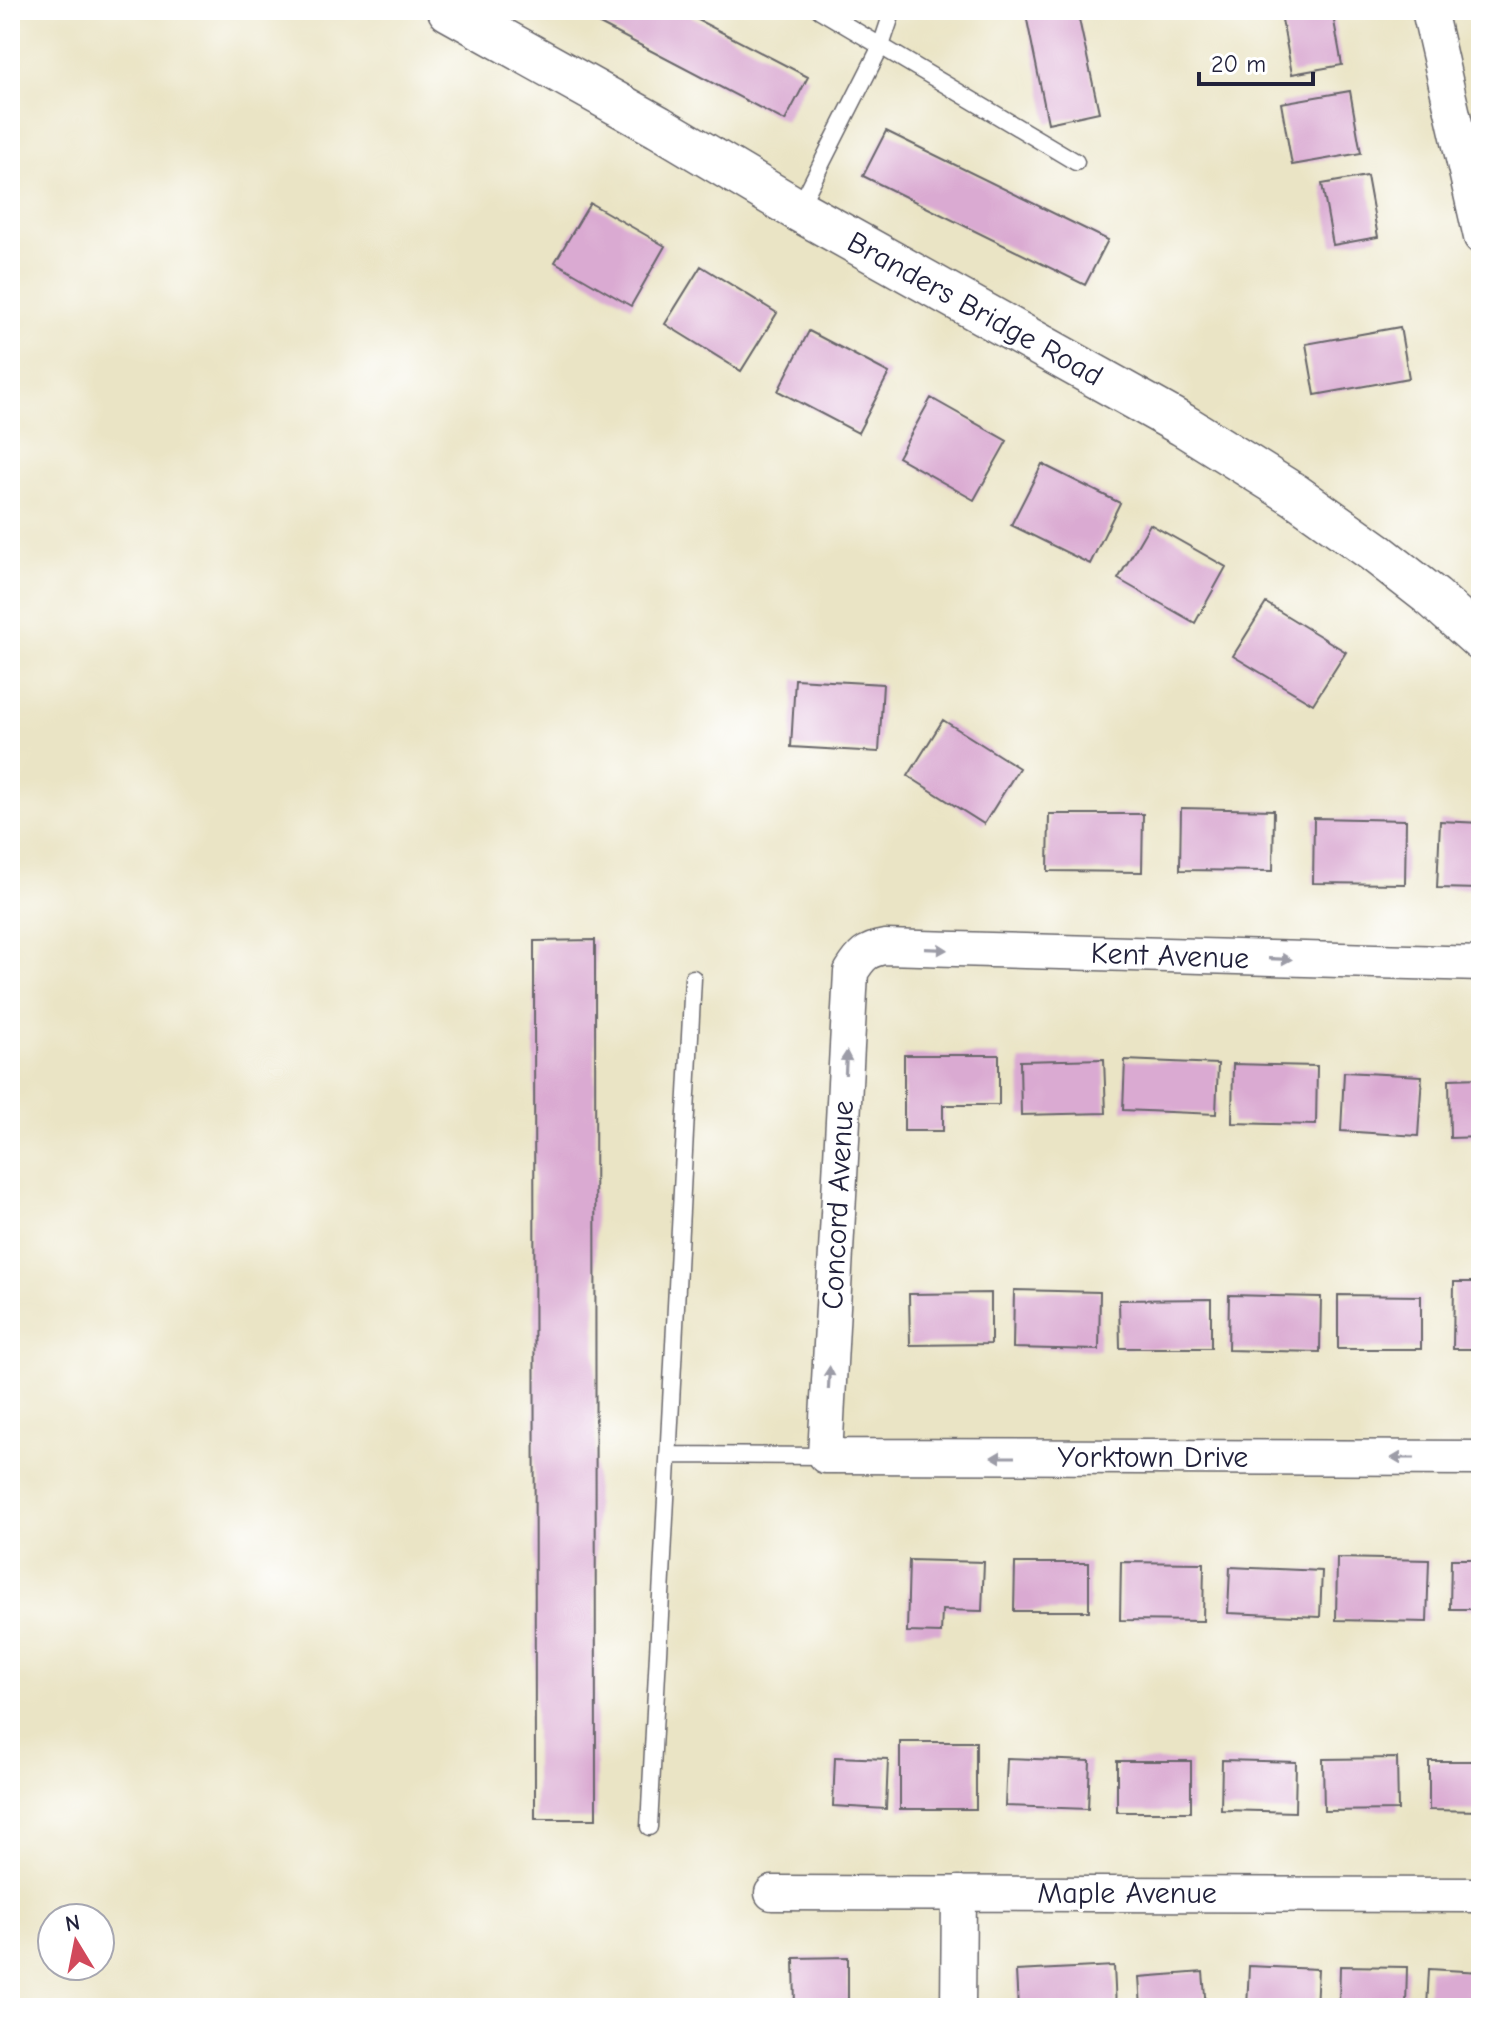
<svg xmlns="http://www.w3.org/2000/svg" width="1491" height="2018" font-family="'Comic Neue',sans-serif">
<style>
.building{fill:#daaad2}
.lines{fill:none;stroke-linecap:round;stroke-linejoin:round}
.service-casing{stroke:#68666b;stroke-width:19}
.minor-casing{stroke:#68666b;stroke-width:37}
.tertiary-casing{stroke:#68666b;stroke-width:45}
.service{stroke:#fff;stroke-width:16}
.minor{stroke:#fff;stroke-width:34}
.tertiary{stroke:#fff;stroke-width:42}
.oneway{fill:#9c9ca7}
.labels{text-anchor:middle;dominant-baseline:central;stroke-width:6;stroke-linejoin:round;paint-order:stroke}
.street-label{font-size:30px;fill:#22223b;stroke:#fff}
</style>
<rect width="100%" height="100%" fill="#fff"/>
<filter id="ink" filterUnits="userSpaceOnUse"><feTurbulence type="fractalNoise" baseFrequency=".0125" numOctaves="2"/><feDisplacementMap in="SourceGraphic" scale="16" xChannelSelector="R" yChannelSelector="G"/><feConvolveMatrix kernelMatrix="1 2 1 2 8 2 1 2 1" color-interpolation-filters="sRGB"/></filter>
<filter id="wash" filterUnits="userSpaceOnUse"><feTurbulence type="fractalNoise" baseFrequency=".006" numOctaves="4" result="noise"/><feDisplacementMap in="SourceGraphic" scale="32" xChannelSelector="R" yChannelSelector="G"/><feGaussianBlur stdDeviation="1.8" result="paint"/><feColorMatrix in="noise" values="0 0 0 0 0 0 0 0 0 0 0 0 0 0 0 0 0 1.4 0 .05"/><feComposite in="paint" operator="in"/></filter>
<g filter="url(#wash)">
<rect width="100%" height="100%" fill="#eae4c5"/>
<g id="blocks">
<path class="building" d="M 573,10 L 679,10 L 808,77 L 785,121 Z
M 1025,10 L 1077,10 L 1099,112 L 1048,123 Z
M 1303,10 L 1332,10 L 1342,65 L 1292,74 L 1281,14 Z
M 1350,91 L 1361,153 L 1292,165 L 1281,103 Z
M 886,131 L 1108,240 L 1085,285 L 863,176 Z
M 1367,176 L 1378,237 L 1333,245 L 1322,184 Z
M 590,203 L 665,246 L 631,306 L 555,262 Z
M 701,266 L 777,313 L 741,371 L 665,324 Z
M 1400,327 L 1409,378 L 1315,395 L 1306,344 Z
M 809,331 L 889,373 L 858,433 L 778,391 Z
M 931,398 L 1007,441 L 974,500 L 898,457 Z
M 1042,464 L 1120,503 L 1090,564 L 1011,525 Z
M 1150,524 L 1226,567 L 1195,623 L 1118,579 Z
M 1266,603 L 1346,652 L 1313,704 L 1233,656 Z
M 795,679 L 883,684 L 879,752 L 791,747 Z
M 943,720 L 1019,768 L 984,824 L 908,776 Z
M 1181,808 L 1274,810 L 1273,871 L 1180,870 Z
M 1049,814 L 1143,814 L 1142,872 L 1048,871 Z
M 1314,818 L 1406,820 L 1405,884 L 1313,883 Z
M 1440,821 L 1481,823 L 1481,889 L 1437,888 Z
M 595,940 L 596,1819 L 535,1819 L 534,941 Z
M 904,1055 L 999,1055 L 999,1105 L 943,1105 L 943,1131 L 904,1131 Z
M 1104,1059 L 1106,1113 L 1021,1115 L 1020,1061 Z
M 1125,1060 L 1218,1064 L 1216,1114 L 1123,1110 Z
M 1233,1064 L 1317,1066 L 1316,1125 L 1232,1123 Z
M 1344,1072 L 1422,1076 L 1418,1136 L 1341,1131 Z
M 1481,1078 L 1481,1137 L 1450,1138 L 1449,1079 Z
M 1454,1282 L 1481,1282 L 1481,1349 L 1453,1349 Z
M 1014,1290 L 1100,1292 L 1099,1350 L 1013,1348 Z
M 991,1293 L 991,1344 L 910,1345 L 909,1294 Z
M 1229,1295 L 1321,1297 L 1320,1352 L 1228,1350 Z
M 1338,1295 L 1421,1296 L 1421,1349 L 1338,1349 Z
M 1211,1299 L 1211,1348 L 1120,1348 L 1119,1300 Z
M 1337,1558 L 1429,1560 L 1427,1622 L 1336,1620 Z
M 1451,1559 L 1481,1559 L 1481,1609 L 1450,1609 Z
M 909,1560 L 984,1562 L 982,1611 L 942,1610 L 941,1633 L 907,1632 Z
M 1121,1562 L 1204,1563 L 1203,1621 L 1120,1620 Z
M 1015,1563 L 1089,1563 L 1089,1611 L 1014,1611 Z
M 1230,1567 L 1322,1571 L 1320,1617 L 1228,1613 Z
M 900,1742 L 976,1742 L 976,1809 L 900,1809 Z
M 835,1757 L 888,1759 L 886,1809 L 833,1806 Z
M 1007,1758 L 1090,1761 L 1088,1809 L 1005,1806 Z
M 1397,1758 L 1398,1810 L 1324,1811 L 1323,1759 Z
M 1222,1760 L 1296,1762 L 1295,1812 L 1221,1810 Z
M 1117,1761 L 1191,1761 L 1191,1812 L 1117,1812 Z
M 1429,1761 L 1481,1761 L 1481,1811 L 1429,1810 Z
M 848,1957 L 848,2008 L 795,2008 L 794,1958 Z
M 1114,1966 L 1116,2008 L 1018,2008 L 1016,1971 Z
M 1249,1966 L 1318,1969 L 1316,2008 L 1247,2008 Z
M 1340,1966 L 1407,1967 L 1406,2008 L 1339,2008 Z
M 1429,1969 L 1481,1972 L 1481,2008 L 1427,2008 Z
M 1203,1972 L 1206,2008 L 1141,2008 L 1139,1977 Z"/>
</g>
</g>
<g filter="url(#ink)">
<use href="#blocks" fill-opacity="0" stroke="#68666b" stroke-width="2"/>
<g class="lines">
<g class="service-casing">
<path id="service" d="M 820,10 L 1076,162
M 799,208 L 881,46 L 893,10
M 668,1455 L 825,1456
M 649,1827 L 693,978"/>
</g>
<g class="minor-casing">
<path id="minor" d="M 1429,10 L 1481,237
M 1481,964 L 885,947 C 866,950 861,956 851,972 L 825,1456 L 1481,1458
M 772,1893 L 1481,1895
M 958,2008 L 959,1893"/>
</g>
<g class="tertiary-casing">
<path id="tertiary" d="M 449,10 L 659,127 L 798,210 L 1183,425 L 1295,495 L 1375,552 L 1434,598 L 1481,640"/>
</g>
<use href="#service" class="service"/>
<use href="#minor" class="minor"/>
<use href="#tertiary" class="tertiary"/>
</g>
<defs><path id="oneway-solid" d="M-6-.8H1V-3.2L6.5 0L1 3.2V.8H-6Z" transform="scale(2)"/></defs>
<g class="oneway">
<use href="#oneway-solid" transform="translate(936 949) rotate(2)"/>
<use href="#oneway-solid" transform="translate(1280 959) rotate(2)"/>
<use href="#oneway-solid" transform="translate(846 1063) rotate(-87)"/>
<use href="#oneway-solid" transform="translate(829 1378) rotate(-87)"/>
<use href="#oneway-solid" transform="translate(1003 1457) rotate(-180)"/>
<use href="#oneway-solid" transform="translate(1403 1458) rotate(-180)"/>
</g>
</g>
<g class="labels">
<g class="street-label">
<text transform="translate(975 309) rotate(29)">Branders Bridge Road</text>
<text transform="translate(1170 956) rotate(2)">Kent Avenue</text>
<text transform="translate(838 1205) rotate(-87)">Concord Avenue</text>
<text x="1153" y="1457">Yorktown Drive</text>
<text x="1127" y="1893">Maple Avenue</text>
</g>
</g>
<rect width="1491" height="2018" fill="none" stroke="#fff" stroke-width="40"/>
<g transform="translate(76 1942) rotate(350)"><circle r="38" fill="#ffffff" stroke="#a7a7b1" stroke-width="2"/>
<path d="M0-6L14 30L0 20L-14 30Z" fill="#d1495b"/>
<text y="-12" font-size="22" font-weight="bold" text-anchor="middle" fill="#22223b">N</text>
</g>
<path d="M1199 72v12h114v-12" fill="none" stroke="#22223b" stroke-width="4"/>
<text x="1211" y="72" font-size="24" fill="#22223b" stroke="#ffffff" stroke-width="6" paint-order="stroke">20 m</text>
</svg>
